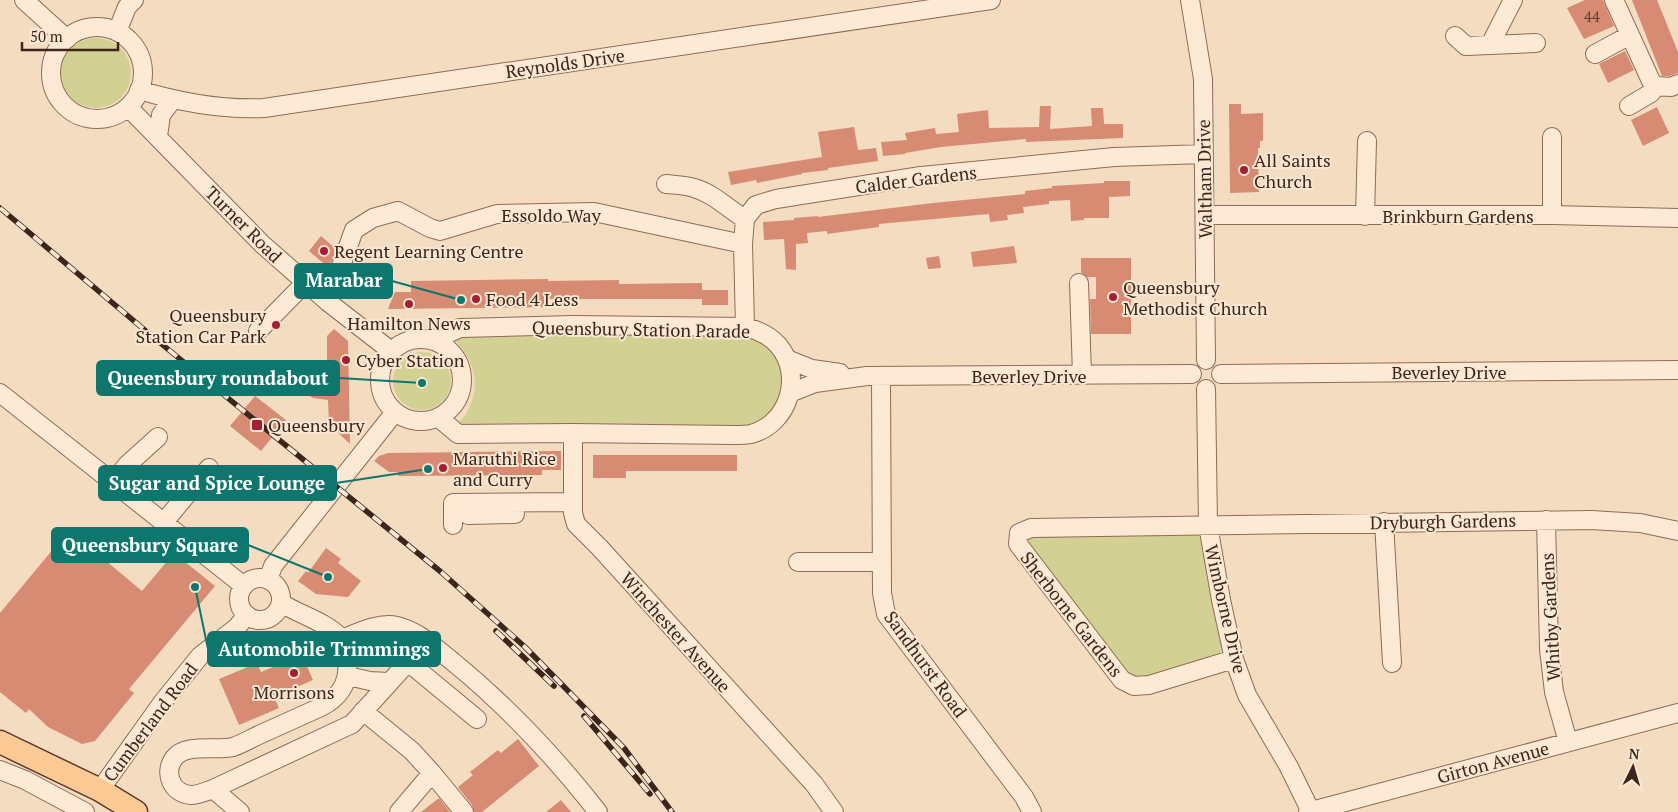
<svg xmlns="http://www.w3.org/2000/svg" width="1678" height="812" font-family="'PT Serif',serif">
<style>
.green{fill:#d3d093}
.building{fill:#d68b72}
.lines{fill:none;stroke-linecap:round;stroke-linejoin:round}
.minor-casing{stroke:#8f6b56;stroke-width:20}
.major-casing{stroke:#5c3a2a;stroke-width:25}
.minor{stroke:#fdead5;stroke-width:18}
.major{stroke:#fbca94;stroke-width:22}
.rail-casing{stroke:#3c261c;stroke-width:5.5}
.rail{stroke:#f9e7d1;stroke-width:4;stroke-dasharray:11;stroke-linecap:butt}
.poi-dot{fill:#a51e35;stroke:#f9e7d1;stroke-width:2}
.labels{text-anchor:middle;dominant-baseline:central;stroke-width:4;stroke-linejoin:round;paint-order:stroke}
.number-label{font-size:15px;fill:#623f32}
.street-label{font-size:18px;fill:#3c261c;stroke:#f9e7d1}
.poi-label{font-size:18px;fill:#3c261c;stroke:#f9e7d1;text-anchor:start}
.leader{fill:none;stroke:#0f766e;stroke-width:2}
.callout-dot{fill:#0f766e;stroke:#f9e7d1;stroke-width:2}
.callout{fill:#0f766e;stroke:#0f766e;stroke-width:2}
.callout-label{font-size:19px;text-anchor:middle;font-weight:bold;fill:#fff}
</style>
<rect width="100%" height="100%" fill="#f3dcc0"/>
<path class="green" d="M61 73a35 35 0 1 1 70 0a35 35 0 1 1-70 0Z
M 741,331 C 749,335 759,337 766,342 C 771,345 774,353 777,358 C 789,378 783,406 762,419 C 754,424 746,425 737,427 L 458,425 C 482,396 480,366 454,339 L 458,332 Z
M393 381a29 29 0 1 1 58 0a29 29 0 1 1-58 0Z
M 1193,530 L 1201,534 L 1204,540 L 1211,599 L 1224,651 L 1221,658 L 1149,680 L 1128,676 L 1029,548 L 1027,540 L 1032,533 Z"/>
<path class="building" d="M 1585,0 L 1603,0 L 1614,26 L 1584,39 L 1567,8 Z
M 1632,0 L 1657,0 L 1678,52 L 1678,73 L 1669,76 L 1662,76 Z
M 1625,51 L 1634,70 L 1608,83 L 1599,64 Z
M 1229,104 L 1241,104 L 1241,114 L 1263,113 L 1263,141 L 1260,141 L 1260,148 L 1258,148 L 1259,192 L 1230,193 Z
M 1040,106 L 1051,106 L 1050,129 L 1092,126 L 1091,108 L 1103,108 L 1104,124 L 1123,124 L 1123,138 L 1026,142 L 1026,139 L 941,147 L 905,153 L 905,154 L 883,156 L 881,142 L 907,140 L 905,133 L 935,128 L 936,134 L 959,132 L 957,114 L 988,110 L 989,128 L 1039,127 Z
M 1657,107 L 1669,133 L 1643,146 L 1631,120 Z
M 854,127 L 858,150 L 876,148 L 878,161 L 828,168 L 828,170 L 802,173 L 802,174 L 757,183 L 756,180 L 731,185 L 728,172 L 822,157 L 818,132 Z
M 1104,181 L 1130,181 L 1130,196 L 1109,197 L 1109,218 L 1084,218 L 1084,220 L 1071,221 L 1070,200 L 1049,201 L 1049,204 L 1023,207 L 1024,213 L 1007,215 L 1008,220 L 990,222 L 989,214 L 879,224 L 879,227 L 827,234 L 827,231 L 807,233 L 808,243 L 796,244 L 796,270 L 786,269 L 784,239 L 764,240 L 763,222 L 794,220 L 794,218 L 818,216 L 818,217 L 933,203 L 1025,194 L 1025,191 L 1052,188 L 1052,186 L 1104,183 Z
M 321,236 L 336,249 L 332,261 L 327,266 L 309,251 Z
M 1014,246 L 1017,263 L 973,267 L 971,252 Z
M 939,256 L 941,268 L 928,269 L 926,258 Z
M 1081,258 L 1131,258 L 1131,334 L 1091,334 L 1090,299 L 1096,299 L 1096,277 L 1087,277 L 1081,273 Z
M 548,279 L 548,281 L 619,280 L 619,284 L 702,283 L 702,290 L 728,290 L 728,305 L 702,305 L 702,299 L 548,299 L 548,307 L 388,309 L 395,292 L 411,292 L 411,281 Z
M 334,329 L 348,341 L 350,444 L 329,424 L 328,400 L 313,398 L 299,389 L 313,372 L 313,362 L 327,362 L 327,336 Z
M 255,396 L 286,420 L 261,451 L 230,426 Z
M 561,451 L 561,470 L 542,470 L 542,475 L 398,476 L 398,472 L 389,472 L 374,461 L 379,456 L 388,453 Z
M 593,455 L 737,455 L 737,471 L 626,471 L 626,478 L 593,478 Z
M 69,530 L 142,591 L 174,553 L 215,586 L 129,689 L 134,693 L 95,741 L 82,744 L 48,727 L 29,709 L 26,713 L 0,692 L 0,613 Z
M 326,548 L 341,559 L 338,563 L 361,581 L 348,597 L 316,594 L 298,581 L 306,571 L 308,573 Z
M 302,655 L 313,680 L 274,697 L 279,708 L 239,725 L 219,679 L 257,663 L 261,672 Z
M 518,739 L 539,766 L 482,812 L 474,812 L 472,805 L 458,787 L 473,775 L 470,772 L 498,750 L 501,753 Z
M 439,798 L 450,812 L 421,812 Z
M 561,800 L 571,812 L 546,812 Z"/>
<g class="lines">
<g class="minor-casing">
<path id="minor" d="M 24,0 L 67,39
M 1190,0 L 1203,79 L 1206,360
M 1614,0 L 1651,81 L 1656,86 L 1671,87 L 1678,84
M51 73a46 46 0 1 1 92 0a46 46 0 1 1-92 0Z
M 117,32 L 127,7 L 134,0
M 1455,36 L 1466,46 L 1536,43
M 1490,45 L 1513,0
M 1595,54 L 1630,35
M 139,90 C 179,102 222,110 264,108 L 991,0
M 1629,106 L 1651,93 L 1656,86
M 128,107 L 262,244 L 328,302 L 391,351
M 158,136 L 161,115 L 173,99
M 666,184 C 675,185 685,185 694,188 C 713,193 728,209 745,219
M 1205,215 L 1552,215 L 1678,218
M 1552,215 L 1552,137
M 1365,216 L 1367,141
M 1079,283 L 1082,375
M 328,302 L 354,230 L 373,218 L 398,211 L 430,228 L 440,231 L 497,214 L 594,212 L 743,244
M 745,327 L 743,244 L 745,219 L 756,205 L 776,199 L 921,176 L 1114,157 L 1204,154
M 258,331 L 305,283
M380 380a41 41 0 1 1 82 0a41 41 0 1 1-82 0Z
M 433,340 L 460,328 L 573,325 L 745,327 C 758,330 769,335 778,345 C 804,375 789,424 751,434 C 746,435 740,435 735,435 L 573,433 L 458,434 L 439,418
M 787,359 L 812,369 L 840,373
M 1221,374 L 1678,370
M 881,376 L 882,593 L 886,614 L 1024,797 L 1032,812
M 1206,389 L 1208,525 L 1221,600 L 1234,659 L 1247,695 L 1289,767 L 1311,812
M 0,393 L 244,586
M 790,393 L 815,383 L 867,376 L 1192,374
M 573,433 L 573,513 L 576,524 L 600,548 L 814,784 L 834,812
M 113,482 L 127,465 L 158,437
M 468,515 L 515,514
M 1546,520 L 1549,649 L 1554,692 L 1568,742
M 164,522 L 209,468
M 1384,522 L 1392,663
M 453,525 L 453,503 L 573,502
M 798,562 L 882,562
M239 599a21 21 0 1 1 42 0a21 21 0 1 1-42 0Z
M 268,580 L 273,566 L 395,412
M 281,603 C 300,615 325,621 341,638 C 344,641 345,648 346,653 C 351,677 344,695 321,707 C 301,716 281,725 261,734 C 252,738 242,744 233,747 C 215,751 186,743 174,758 C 163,773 172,794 191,795 C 198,795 207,791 213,789 L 352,724 L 408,662 L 477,719
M 342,639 C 359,632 379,622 397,626 C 420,632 434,647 452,661 C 506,705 555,757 598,812
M 1234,659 L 1149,685 L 1134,686 L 1122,680 L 1018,544 L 1019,533 L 1031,528 L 1591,520 L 1640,523 L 1678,531
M 348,676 L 370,681 L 388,682
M 363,711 L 412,751 L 432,773 L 464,812
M 0,770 L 25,780 L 85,812
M 213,789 L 240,812
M 100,790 L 162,703 L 200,656 L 237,627 L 247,615
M 399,812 L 432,773
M 1308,812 L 1678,713"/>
</g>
<g class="major-casing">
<path id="major" d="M 0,742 L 100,790 L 136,812"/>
</g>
<use href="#minor" class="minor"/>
<use href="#major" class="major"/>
<g class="rail-casing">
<path id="rail" d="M 0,208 L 153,337 L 441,572 L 525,647 L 624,748 L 672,812
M 496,631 L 554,686
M 584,716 L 650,794"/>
</g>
<use href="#rail" class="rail"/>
</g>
<g class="poi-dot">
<circle cx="1244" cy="170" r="5"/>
<circle cx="324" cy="251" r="5"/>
<circle cx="1113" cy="297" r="5"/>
<circle cx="476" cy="299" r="5"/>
<circle cx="409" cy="304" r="5"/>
<circle cx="276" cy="325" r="5"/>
<circle cx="346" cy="360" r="5"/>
<rect x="251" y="419" width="12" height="12" rx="2.5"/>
<circle cx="443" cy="468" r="5"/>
<circle cx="294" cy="673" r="5"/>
</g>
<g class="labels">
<g class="number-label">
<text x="1592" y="16">44</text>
</g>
<g class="street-label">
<text transform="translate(565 63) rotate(-8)">Reynolds Drive</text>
<text transform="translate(916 179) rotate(-7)">Calder Gardens</text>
<text transform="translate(1204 179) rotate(-91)">Waltham Drive</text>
<text x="551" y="215">Essoldo Way</text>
<text x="1458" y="216">Brinkburn Gardens</text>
<text transform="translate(244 224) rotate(45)">Turner Road</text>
<text transform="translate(641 329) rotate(1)">Queensbury Station Parade</text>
<text x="1449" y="372">Beverley Drive</text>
<text x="1029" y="376">Beverley Drive</text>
<text transform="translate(1443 521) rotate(-1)">Dryburgh Gardens</text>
<text transform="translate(1226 609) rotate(77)">Wimborne Drive</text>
<text transform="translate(1072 614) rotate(52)">Sherborne Gardens</text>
<text transform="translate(1550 617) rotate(-93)">Whitby Gardens</text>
<text transform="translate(676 632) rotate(48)">Winchester Avenue</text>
<text transform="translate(926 664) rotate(54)">Sandhurst Road</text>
<text transform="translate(150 722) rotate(-53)">Cumberland Road</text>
<text transform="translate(1493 762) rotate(-15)">Girton Avenue</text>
</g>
<g class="poi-label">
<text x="1254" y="160">All Saints<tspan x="1254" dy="21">Church</tspan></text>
<text x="334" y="251">Regent Learning Centre</text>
<text x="1123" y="287">Queensbury<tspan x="1123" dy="21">Methodist Church</tspan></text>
<text x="486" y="299">Food 4 Less</text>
<text x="266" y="315" text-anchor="end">Queensbury<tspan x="266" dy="21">Station Car Park</tspan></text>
<text x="409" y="323" text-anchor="middle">Hamilton News</text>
<text x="356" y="360">Cyber Station</text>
<text x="268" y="425">Queensbury</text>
<text x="453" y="458">Maruthi Rice<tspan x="453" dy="21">and Curry</tspan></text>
<text x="294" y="692" text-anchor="middle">Morrisons</text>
</g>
</g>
<path class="leader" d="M461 300L392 281M422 383L339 378M428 469L336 483M328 577L248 545M195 587L208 649"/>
<g class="callout-dot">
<circle cx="461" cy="300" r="5"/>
<circle cx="422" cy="383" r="5"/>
<circle cx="428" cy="469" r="5"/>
<circle cx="328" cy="577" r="5"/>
<circle cx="195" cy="587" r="5"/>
</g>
<g class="callout">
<rect x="295" y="264" width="97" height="34" rx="5"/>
<rect x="97" y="361" width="242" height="34" rx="5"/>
<rect x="99" y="466" width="237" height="34" rx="5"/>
<rect x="52" y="528" width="196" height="34" rx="5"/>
<rect x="208" y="632" width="232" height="34" rx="5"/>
</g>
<g class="callout-label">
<text x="344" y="287">Marabar</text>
<text x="218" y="385">Queensbury roundabout</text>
<text x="217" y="490">Sugar and Spice Lounge</text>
<text x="150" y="552">Queensbury Square</text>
<text x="324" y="656">Automobile Trimmings</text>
</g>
<g transform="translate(1633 767) rotate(5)" stroke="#f9e7d1" stroke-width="4" paint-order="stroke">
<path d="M0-4L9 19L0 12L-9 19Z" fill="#3c261c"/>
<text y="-8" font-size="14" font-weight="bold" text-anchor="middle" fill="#3c261c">N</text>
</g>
<path d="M22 42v8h96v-8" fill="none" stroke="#3c261c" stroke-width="2.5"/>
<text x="30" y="42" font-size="15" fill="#3c261c" stroke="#f9e7d1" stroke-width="4" paint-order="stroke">50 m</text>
</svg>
